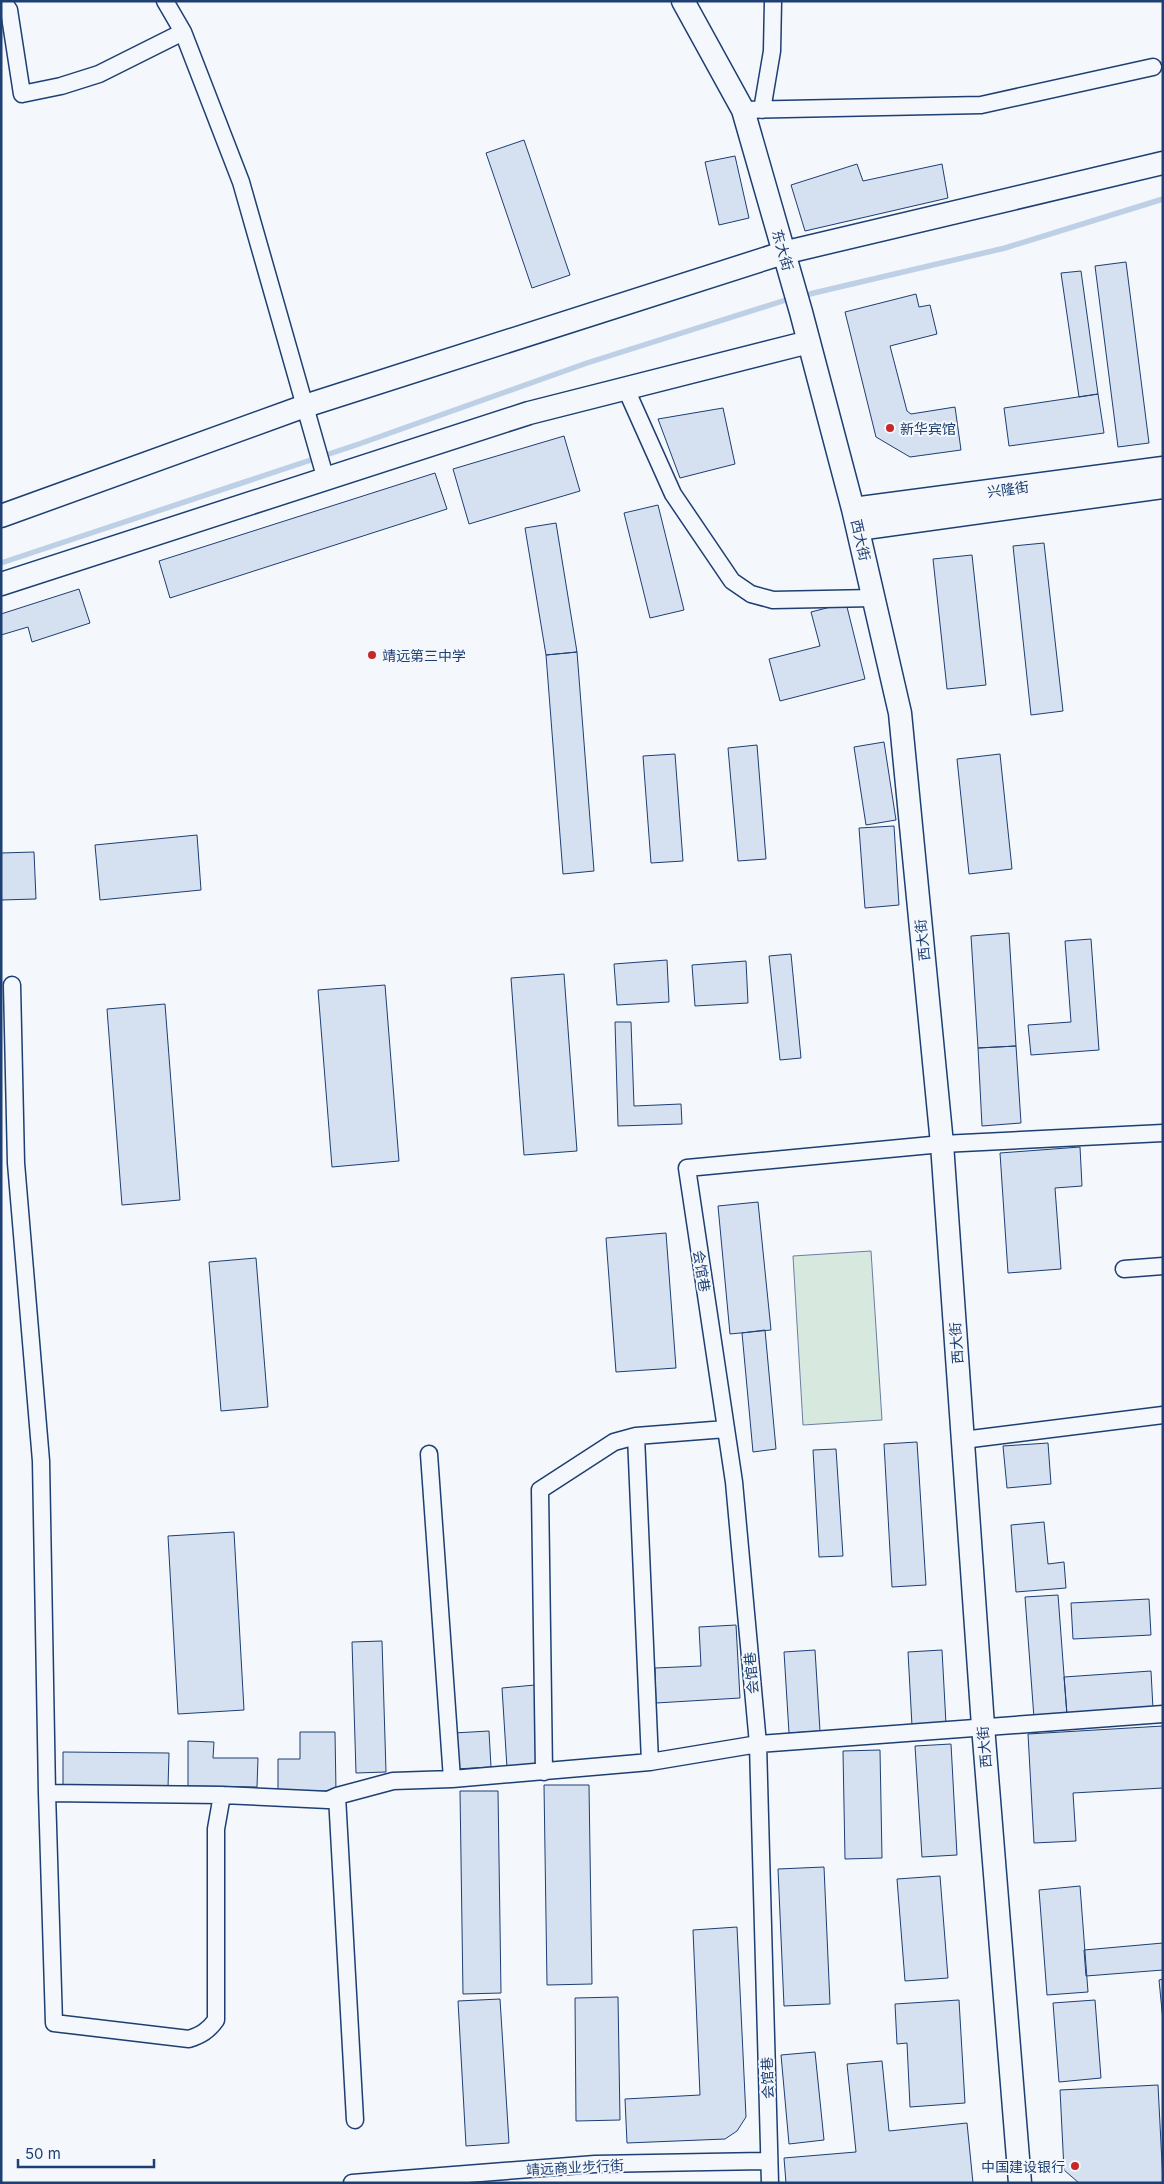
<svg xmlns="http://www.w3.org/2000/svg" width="1164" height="2184" font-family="Inter,'Noto Sans SC',sans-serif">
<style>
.green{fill:#d7e8df;stroke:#687fa3}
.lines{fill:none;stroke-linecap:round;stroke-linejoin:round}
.stream{stroke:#bed0e5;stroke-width:5.5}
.building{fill:#d5e0f0;stroke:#1d3f73}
.street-casing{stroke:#1d3f73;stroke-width:19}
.secondary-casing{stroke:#1d3f73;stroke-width:25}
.street{stroke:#f4f7fb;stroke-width:16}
.secondary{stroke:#f4f7fb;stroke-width:22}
.poi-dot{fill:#c62828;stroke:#f4f7fb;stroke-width:2}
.labels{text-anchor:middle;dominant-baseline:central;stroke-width:4;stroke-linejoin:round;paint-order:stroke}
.street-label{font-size:14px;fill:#1d3f73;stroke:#f4f7fb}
.poi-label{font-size:14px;fill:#1d3f73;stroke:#f4f7fb;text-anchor:start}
</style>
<rect width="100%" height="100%" fill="#f4f7fb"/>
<path class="green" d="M 871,1251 L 882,1420 L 803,1425 L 793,1256 Z"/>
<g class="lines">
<path class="stream" d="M 801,296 L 1005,248 L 1163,199
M 1,563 L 359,444 L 587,363 L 792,298"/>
</g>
<path class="building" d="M 524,140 L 570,275 L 532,288 L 486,153 Z
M 735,156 L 749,218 L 719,225 L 705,162 Z
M 857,164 L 863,181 L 942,164 L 948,198 L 805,231 L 791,185 Z
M 1126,262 L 1149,443 L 1118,447 L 1095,266 Z
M 1081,271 L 1098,394 L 1079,397 L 1061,273 Z
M 916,294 L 919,307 L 930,305 L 937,334 L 890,346 L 907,411 L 911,414 L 955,407 L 961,450 L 910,457 L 876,437 L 845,312 Z
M 1098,394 L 1104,433 L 1009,446 L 1004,408 Z
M 723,408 L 735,464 L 680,478 L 658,419 Z
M 564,436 L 580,491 L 469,524 L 453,469 Z
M 435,473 L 447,509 L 170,598 L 159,561 Z
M 658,505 L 684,610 L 650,618 L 624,513 Z
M 556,523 L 577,652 L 546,655 L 525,528 Z
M 1044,543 L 1063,711 L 1031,715 L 1013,546 Z
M 972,555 L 986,685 L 947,689 L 933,559 Z
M 79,589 L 90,623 L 32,642 L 28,627 L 1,635 L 1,614 Z
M 846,603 L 865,679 L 780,701 L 769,659 L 820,646 L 811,612 Z
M 577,652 L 594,871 L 563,874 L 546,655 Z
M 884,742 L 896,820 L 866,825 L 854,747 Z
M 757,745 L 766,859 L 738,861 L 728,748 Z
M 675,754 L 683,861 L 651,863 L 643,756 Z
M 1000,754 L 1012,869 L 969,874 L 957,759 Z
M 894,826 L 899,905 L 865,908 L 859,828 Z
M 197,835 L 201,890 L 100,900 L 95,845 Z
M 34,852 L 36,899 L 1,900 L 1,853 Z
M 1009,933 L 1016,1046 L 978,1048 L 971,936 Z
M 1091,939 L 1099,1050 L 1031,1055 L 1028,1025 L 1071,1022 L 1065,941 Z
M 791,954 L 801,1058 L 780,1060 L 769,956 Z
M 667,960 L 669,1002 L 617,1005 L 614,964 Z
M 746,961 L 748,1003 L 695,1006 L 692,965 Z
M 564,974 L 577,1151 L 524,1155 L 511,978 Z
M 385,985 L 399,1161 L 332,1167 L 318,990 Z
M 165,1004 L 180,1200 L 122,1205 L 107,1009 Z
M 615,1022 L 631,1022 L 634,1106 L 681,1104 L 682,1124 L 618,1126 Z
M 1016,1046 L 1021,1123 L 982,1126 L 978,1048 Z
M 1080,1147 L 1082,1186 L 1055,1188 L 1061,1269 L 1008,1273 L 1000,1153 Z
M 758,1202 L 771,1330 L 730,1334 L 718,1206 Z
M 666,1233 L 676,1368 L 616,1372 L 606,1238 Z
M 256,1258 L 268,1407 L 221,1411 L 209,1262 Z
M 765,1330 L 776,1449 L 753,1452 L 742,1333 Z
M 917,1442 L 926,1585 L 892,1587 L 884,1444 Z
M 1048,1443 L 1051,1484 L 1007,1488 L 1003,1446 Z
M 836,1449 L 843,1556 L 819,1557 L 813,1450 Z
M 1044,1522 L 1048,1564 L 1064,1562 L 1066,1588 L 1016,1592 L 1011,1525 Z
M 234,1532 L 244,1710 L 178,1714 L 168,1536 Z
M 1058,1595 L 1067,1715 L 1034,1718 L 1025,1597 Z
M 1149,1599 L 1151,1635 L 1073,1639 L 1071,1603 Z
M 736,1625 L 740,1698 L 656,1703 L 655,1668 L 701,1666 L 699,1627 Z
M 382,1641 L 386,1772 L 356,1773 L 352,1642 Z
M 815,1650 L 820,1731 L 789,1733 L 784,1652 Z
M 942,1650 L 946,1724 L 912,1726 L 908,1652 Z
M 1151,1671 L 1153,1709 L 1067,1715 L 1064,1677 Z
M 535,1685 L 540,1766 L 507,1768 L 502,1688 Z
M 1163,1726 L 1163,1788 L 1073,1793 L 1076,1841 L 1034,1843 L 1028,1734 Z
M 489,1731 L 491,1767 L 456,1769 L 454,1733 Z
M 300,1732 L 335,1732 L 336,1791 L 278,1791 L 278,1759 L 300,1759 Z
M 188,1741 L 214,1742 L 213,1758 L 258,1758 L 257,1787 L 188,1786 Z
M 951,1744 L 957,1855 L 922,1857 L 915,1746 Z
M 880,1750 L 882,1858 L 845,1859 L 843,1751 Z
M 63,1752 L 169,1753 L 168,1788 L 63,1788 Z
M 544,1785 L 589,1785 L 592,1984 L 547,1985 Z
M 460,1791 L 498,1791 L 501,1993 L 463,1994 Z
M 824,1867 L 830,2004 L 784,2006 L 778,1869 Z
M 940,1876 L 948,1978 L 905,1981 L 897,1879 Z
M 1080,1886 L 1088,1992 L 1047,1995 L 1039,1890 Z
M 737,1927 L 746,2117 L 737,2131 L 725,2139 L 627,2143 L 625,2099 L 700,2095 L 693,1930 Z
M 1163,1943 L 1163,1970 L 1086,1976 L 1084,1950 Z
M 1163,1979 L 1163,2021 L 1159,1980 Z
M 618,1997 L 620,2120 L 576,2121 L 575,1998 Z
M 500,1999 L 509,2143 L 466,2146 L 458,2001 Z
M 959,2000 L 965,2103 L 910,2107 L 907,2043 L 897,2044 L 895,2004 Z
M 1095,2000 L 1101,2078 L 1059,2082 L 1053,2003 Z
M 815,2052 L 824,2140 L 789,2144 L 781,2055 Z
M 882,2061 L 889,2131 L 967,2123 L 973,2183 L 786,2183 L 784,2158 L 856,2152 L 847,2064 Z
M 1158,2085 L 1163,2183 L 1079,2183 L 1064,2170 L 1060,2090 Z"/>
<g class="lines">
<g class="street-casing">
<path id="street" d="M 3,1 L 9,10 L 22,94 L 61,86 L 99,74 L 183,32
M 165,1 L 183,32 L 241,182 L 326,480
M 743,110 L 981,105 L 1153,67
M 762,110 L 772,51 L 773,1
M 626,389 L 673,494 L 732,581 L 751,594 L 773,600 L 874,598
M 12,985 L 16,1163 L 41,1461 L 47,1793 L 54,2023 L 189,2039 C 201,2035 208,2031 216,2020 L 216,1829 L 222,1795
M 1124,1269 L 1163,1266
M 636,1436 L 650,1762
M 963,1440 L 1163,1415
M 429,1454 L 452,1779
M 544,1772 L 540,1490 L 614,1442 L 636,1436 L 726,1429
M 47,1793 L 222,1795 L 328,1800 L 337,1796 L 393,1781 L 452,1779 L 650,1762 L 758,1744 L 1163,1714
M 337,1796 L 355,2120
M 352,2183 L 595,2164 L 769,2161
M 770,2183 L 758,1744 L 734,1482 L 687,1168 L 942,1144 L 1163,1133"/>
</g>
<g class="secondary-casing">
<path id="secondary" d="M 683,1 L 743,110 L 801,312 L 853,509 L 900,713 L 942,1144 L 983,1726 L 1020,2183
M 853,509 L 1163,468
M 1,516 L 305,406 L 783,253 L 1163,163
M 858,529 L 1163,487
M 1,584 L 529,413 L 809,342"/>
</g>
<use href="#street" class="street"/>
<use href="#secondary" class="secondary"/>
</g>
<g class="poi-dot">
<circle cx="890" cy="428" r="5"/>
<circle cx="372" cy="655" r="5"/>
<circle cx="1075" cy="2166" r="5"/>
</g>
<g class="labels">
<g class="street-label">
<text transform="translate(783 250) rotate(74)">东大街</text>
<text transform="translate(1008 489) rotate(-8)">兴隆街</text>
<text transform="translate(861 540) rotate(77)">西大街</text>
<text transform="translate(922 940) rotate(-96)">西大街</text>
<text transform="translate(702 1271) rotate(81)">会馆巷</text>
<text transform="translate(956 1343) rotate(-94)">西大街</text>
<text transform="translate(751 1673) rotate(-95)">会馆巷</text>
<text transform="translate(984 1747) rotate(-95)">西大街</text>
<text transform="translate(767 2078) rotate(-92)">会馆巷</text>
<text transform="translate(575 2167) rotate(-3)">靖远商业步行街</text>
</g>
<g class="poi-label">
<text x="900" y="428">新华宾馆</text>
<text x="382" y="655">靖远第三中学</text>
<text x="1065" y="2166" text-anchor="end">中国建设银行</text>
</g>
</g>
<rect width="1164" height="2184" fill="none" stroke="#1d3f73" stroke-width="5"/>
<path d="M18 2159v8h136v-8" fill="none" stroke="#1d3f73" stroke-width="2.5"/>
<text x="25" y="2159" font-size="15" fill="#1d3f73" stroke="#f4f7fb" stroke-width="4" paint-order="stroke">50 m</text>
</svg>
